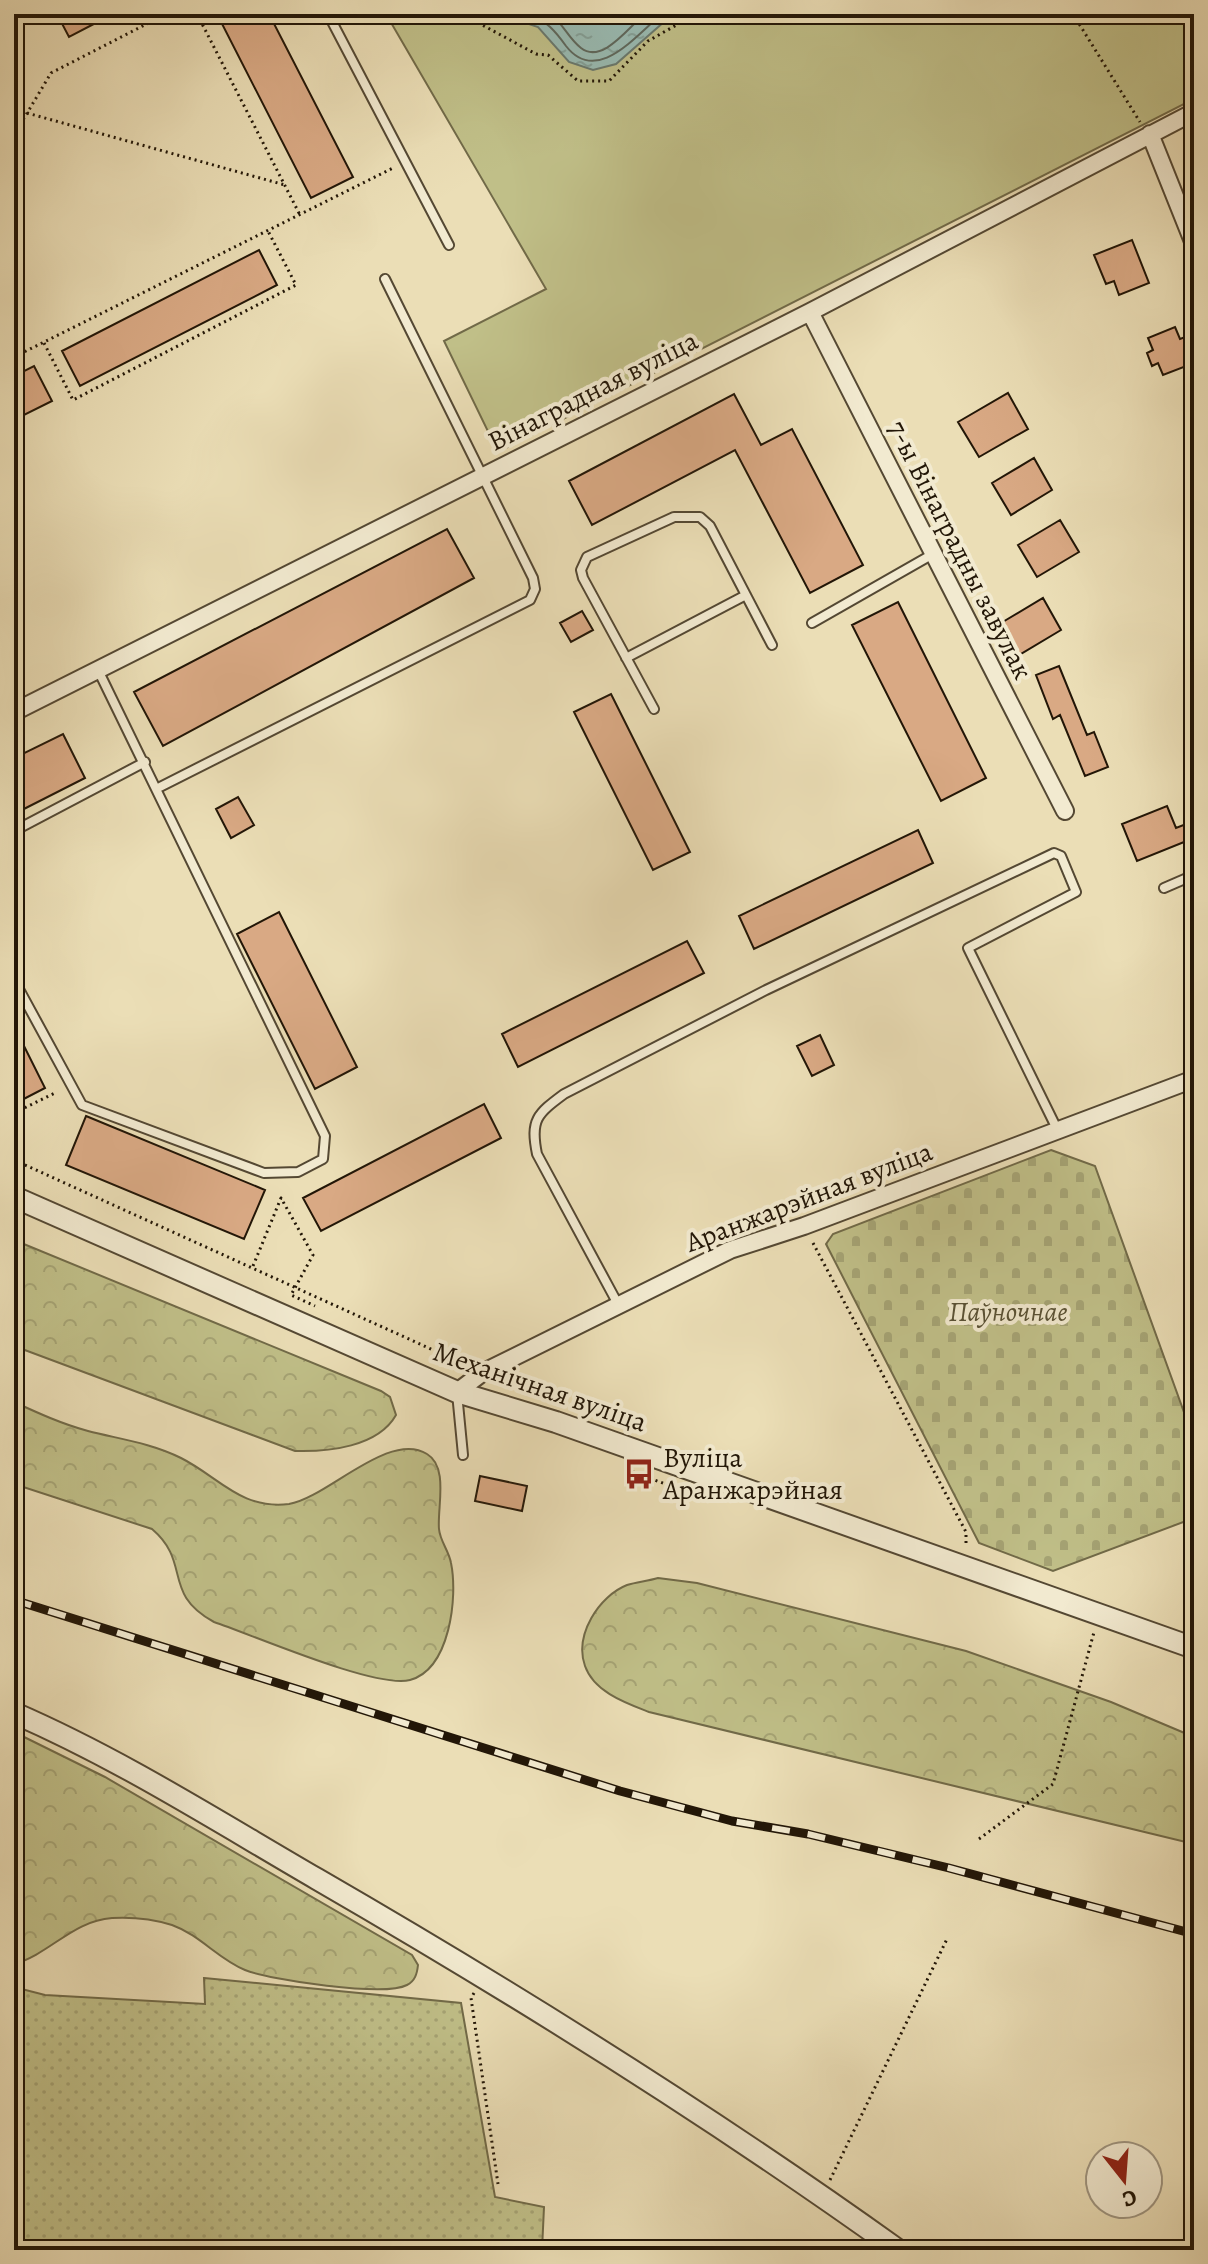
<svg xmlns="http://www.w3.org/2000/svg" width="1208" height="2264" font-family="Alegreya,serif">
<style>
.grass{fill:#c0bf88;stroke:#716a48;stroke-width:2}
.forest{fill:url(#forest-crowns);stroke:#716a48;stroke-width:2}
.cemetery{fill:url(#cemetery-stones);stroke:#716a48;stroke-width:2}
.garden{fill:url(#garden-dots);stroke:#716a48;stroke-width:2}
.water{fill:url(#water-ripples);stroke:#69796e;stroke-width:2}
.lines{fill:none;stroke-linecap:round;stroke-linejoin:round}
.shore{stroke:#5e685d;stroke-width:2}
.building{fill:#d9a984;stroke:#221607;stroke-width:2}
.service-casing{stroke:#544833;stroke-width:12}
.minor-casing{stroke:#544833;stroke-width:20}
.tertiary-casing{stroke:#544833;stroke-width:24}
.path{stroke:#221607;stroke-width:3;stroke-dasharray:2 4;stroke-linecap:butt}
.service{stroke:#f2ead0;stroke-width:8}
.minor{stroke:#f2ead0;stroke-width:16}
.tertiary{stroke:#f2ead0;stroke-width:20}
.rail-casing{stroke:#221607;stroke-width:9}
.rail{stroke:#f2ead0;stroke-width:6;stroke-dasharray:18;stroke-linecap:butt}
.labels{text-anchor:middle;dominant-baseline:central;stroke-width:8;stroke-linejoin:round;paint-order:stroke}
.street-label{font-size:28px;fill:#221607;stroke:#f2ead0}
.park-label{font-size:28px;font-style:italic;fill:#595134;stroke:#f2ead0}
.poi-label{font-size:28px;fill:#221607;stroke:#f2ead0;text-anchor:start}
</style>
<defs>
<pattern id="forest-crowns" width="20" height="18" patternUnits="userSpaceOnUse" patternTransform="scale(2)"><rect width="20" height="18" fill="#c0bf88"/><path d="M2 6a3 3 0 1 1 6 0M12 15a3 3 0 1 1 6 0" fill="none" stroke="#a5a374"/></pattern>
<pattern id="cemetery-stones" width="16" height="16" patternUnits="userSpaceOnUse" patternTransform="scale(2)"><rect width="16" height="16" fill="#c0bf88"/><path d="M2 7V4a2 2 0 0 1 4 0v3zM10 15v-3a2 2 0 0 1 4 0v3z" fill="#a5a374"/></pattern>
<pattern id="garden-dots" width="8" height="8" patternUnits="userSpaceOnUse" patternTransform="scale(2)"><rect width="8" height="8" fill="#c0bf88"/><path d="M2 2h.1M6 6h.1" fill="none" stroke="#a5a374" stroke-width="1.8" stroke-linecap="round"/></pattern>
<pattern id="water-ripples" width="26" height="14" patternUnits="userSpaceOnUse" patternTransform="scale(2)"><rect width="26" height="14" fill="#99bbb3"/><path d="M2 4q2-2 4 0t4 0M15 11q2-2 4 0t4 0" fill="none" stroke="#84a098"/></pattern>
</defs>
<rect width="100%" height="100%" fill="#ebdeb6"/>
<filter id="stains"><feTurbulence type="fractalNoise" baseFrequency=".0025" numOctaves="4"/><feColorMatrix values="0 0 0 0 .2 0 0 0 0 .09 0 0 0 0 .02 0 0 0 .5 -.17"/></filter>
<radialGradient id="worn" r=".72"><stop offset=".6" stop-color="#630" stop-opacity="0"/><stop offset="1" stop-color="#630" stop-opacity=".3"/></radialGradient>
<path class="grass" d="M 386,14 L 1194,14 L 1194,99 L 498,452 L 444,341 L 546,289 Z"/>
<path class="forest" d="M 14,1240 L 381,1391 L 390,1397 L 396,1415 C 378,1447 328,1452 295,1451 L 14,1346 Z
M 14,1402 C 38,1413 62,1424 88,1431 C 119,1439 151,1443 181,1458 C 219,1477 241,1510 289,1504 C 327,1498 389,1430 427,1454 C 449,1467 437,1508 439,1529 C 440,1541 449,1551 451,1563 C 458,1597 450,1669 410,1680 C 376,1689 253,1635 214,1622 C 161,1593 192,1563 152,1529 L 14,1484 Z
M 658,1578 L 697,1583 L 966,1651 L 1111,1702 L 1194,1737 L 1194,1844 L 649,1712 C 626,1703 594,1692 585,1666 C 574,1635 599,1596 627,1585 C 637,1582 648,1581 658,1578 Z
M 14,1732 L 105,1777 L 412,1955 L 418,1965 C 417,1974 415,1981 407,1985 C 384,1997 270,1980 245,1970 C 218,1959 200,1935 172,1925 C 153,1919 131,1917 112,1918 C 72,1921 50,1954 14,1964 Z"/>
<path class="cemetery" d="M 1051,1150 L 1095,1166 L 1194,1440 L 1194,1518 L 1053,1571 L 979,1543 L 826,1244 L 833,1234 Z"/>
<path class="garden" d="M 204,1978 L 461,2003 L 495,2197 L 544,2207 L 542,2250 L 14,2250 L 14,1987 L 45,1995 L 205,2004 Z"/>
<path class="water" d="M 499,14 L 673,14 L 616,64 L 593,70 L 569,62 L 538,27 Z"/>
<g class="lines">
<path class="shore" d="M 529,14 C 546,20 556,32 566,46 C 597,86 636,35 662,14
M 551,14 C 563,24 569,39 581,48 C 603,65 630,25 645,14"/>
</g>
<path class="building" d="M 57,14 L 113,14 L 69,37 Z
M 217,14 L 269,14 L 353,177 L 311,198 Z
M 1132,240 L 1149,283 L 1119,295 L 1114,281 L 1106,284 L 1094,255 Z
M 259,250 L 277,285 L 80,386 L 62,351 Z
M 1175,327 L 1180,339 L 1188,336 L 1193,350 L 1185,353 L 1189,365 L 1163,375 L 1158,363 L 1152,366 L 1147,353 L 1153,350 L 1148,338 Z
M 34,366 L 52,401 L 14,420 L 14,376 Z
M 1008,393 L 1028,429 L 979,457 L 958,422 Z
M 734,394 L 761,445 L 792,429 L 863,565 L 810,593 L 735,450 L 592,525 L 569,481 Z
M 1034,458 L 1052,490 L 1011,515 L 992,483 Z
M 1060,520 L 1079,552 L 1037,577 L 1018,545 Z
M 447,529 L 474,578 L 163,746 L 134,692 Z
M 1043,598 L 1061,630 L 1019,655 L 1001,623 Z
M 898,602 L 986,778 L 941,801 L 852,625 Z
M 582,611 L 593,630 L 571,642 L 560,623 Z
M 1059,666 L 1087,735 L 1094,732 L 1108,767 L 1085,776 L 1060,715 L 1053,719 L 1036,675 Z
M 611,694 L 690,852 L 653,870 L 574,712 Z
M 63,734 L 85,778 L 14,814 L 14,758 Z
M 238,797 L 254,825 L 231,838 L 216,809 Z
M 1167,806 L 1176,828 L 1194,821 L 1194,838 L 1137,861 L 1122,824 Z
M 918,830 L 933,863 L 754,949 L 739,916 Z
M 279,912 L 357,1067 L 315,1089 L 237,934 Z
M 687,941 L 704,973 L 518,1067 L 502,1034 Z
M 14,1026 L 45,1088 L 14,1104 Z
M 820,1035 L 834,1065 L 812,1076 L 797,1046 Z
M 484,1104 L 501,1138 L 321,1231 L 303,1198 Z
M 86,1116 L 265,1190 L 244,1239 L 66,1165 Z
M 480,1476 L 527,1486 L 522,1511 L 475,1501 Z"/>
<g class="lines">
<g class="service-casing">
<path id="service" d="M 328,14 L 449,245
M 812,623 L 933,554
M 626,658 L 746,595
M 654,709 L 583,578 L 581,570 L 587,557 L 674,517 L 700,517 L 710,526 L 772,645
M 158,788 L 530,600 L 535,589 L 533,578 L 385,279
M 14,831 L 145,762
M 1164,888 L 1194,875
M 14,980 L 82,1105 L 264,1173 L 298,1172 L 323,1159 L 325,1136 L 98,670
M 619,1306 L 537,1154 C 530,1120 537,1114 564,1094 L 766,990 L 1054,853 L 1061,856 L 1076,892 L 968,948 L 1057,1129
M 457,1393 L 463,1455"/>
</g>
<g class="minor-casing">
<path id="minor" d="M 1150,134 L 1194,244
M 810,312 L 1065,811
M 14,712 L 810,312 L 1194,112
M 457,1392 L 482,1373 L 730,1250 L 804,1226 L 1194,1079"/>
</g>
<g class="tertiary-casing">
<path id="tertiary" d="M 14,1197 L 457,1392 L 556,1422 L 1194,1648
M 14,1713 C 120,1759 217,1821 317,1879 C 516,1994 711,2116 898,2250"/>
</g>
<path class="path" d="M 197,14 L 300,215
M 462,14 L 536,54 L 548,55 L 578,81 L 609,81 L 648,41 L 696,14
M 1073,14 L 1140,122
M 27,113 L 285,185
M 14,135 L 51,73 L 166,14
M 44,343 L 73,400 L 296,285 L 268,231
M 14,357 L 395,167
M 14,1113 L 57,1092
M 14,1160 L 464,1364
M 813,1243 L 966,1532 L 966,1545
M 253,1266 L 281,1198 L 313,1255 L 291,1295 L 315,1306
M 633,1472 L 668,1485
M 979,1839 L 1053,1784 L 1094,1632
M 474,1993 L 471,1998 L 498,2184
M 830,2180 L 947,1939"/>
<use href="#service" class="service"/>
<use href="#minor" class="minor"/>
<use href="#tertiary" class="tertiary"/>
<g class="rail-casing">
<path id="rail" d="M 14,1600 L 620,1791 L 732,1821 L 808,1834 L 949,1868 L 1194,1934"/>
</g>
<use href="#rail" class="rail"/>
</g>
<defs>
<g id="bus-bare" transform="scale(2.4)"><path d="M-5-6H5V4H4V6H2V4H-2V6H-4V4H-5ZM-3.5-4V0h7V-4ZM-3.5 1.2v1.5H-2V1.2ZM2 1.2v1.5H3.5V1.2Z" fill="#8f2418" stroke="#f2ead0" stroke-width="2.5" paint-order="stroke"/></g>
</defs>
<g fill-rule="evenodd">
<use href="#bus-bare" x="639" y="1474"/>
</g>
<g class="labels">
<g class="street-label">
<text transform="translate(593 391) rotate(-27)">Вінаградная вуліца</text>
<text transform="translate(960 550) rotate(63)">7-ы Вінаградны завулак</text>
<text transform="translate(809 1197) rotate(-21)">Аранжарэйная вуліца</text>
<text transform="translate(540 1387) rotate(19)">Механічная вуліца</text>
</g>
<g class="park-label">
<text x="1008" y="1312">Паўночнае</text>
</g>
<g class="poi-label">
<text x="663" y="1458">Вуліца<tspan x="663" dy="32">Аранжарэйная</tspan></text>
</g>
</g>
<rect width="1208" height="2264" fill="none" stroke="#ebdeb6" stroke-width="48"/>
<rect x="16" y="16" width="1176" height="2232" fill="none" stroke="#221607" stroke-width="4"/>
<rect x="24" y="24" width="1160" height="2216" fill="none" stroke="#221607" stroke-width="2"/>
<g transform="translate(1124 2180) rotate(163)"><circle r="38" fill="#f2ead0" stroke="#9f9580" stroke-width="2"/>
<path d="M0-6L14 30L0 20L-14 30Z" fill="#8f2418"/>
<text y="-12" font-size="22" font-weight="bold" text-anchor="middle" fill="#221607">С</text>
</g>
<rect width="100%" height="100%" filter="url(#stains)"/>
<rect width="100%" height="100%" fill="url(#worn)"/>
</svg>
